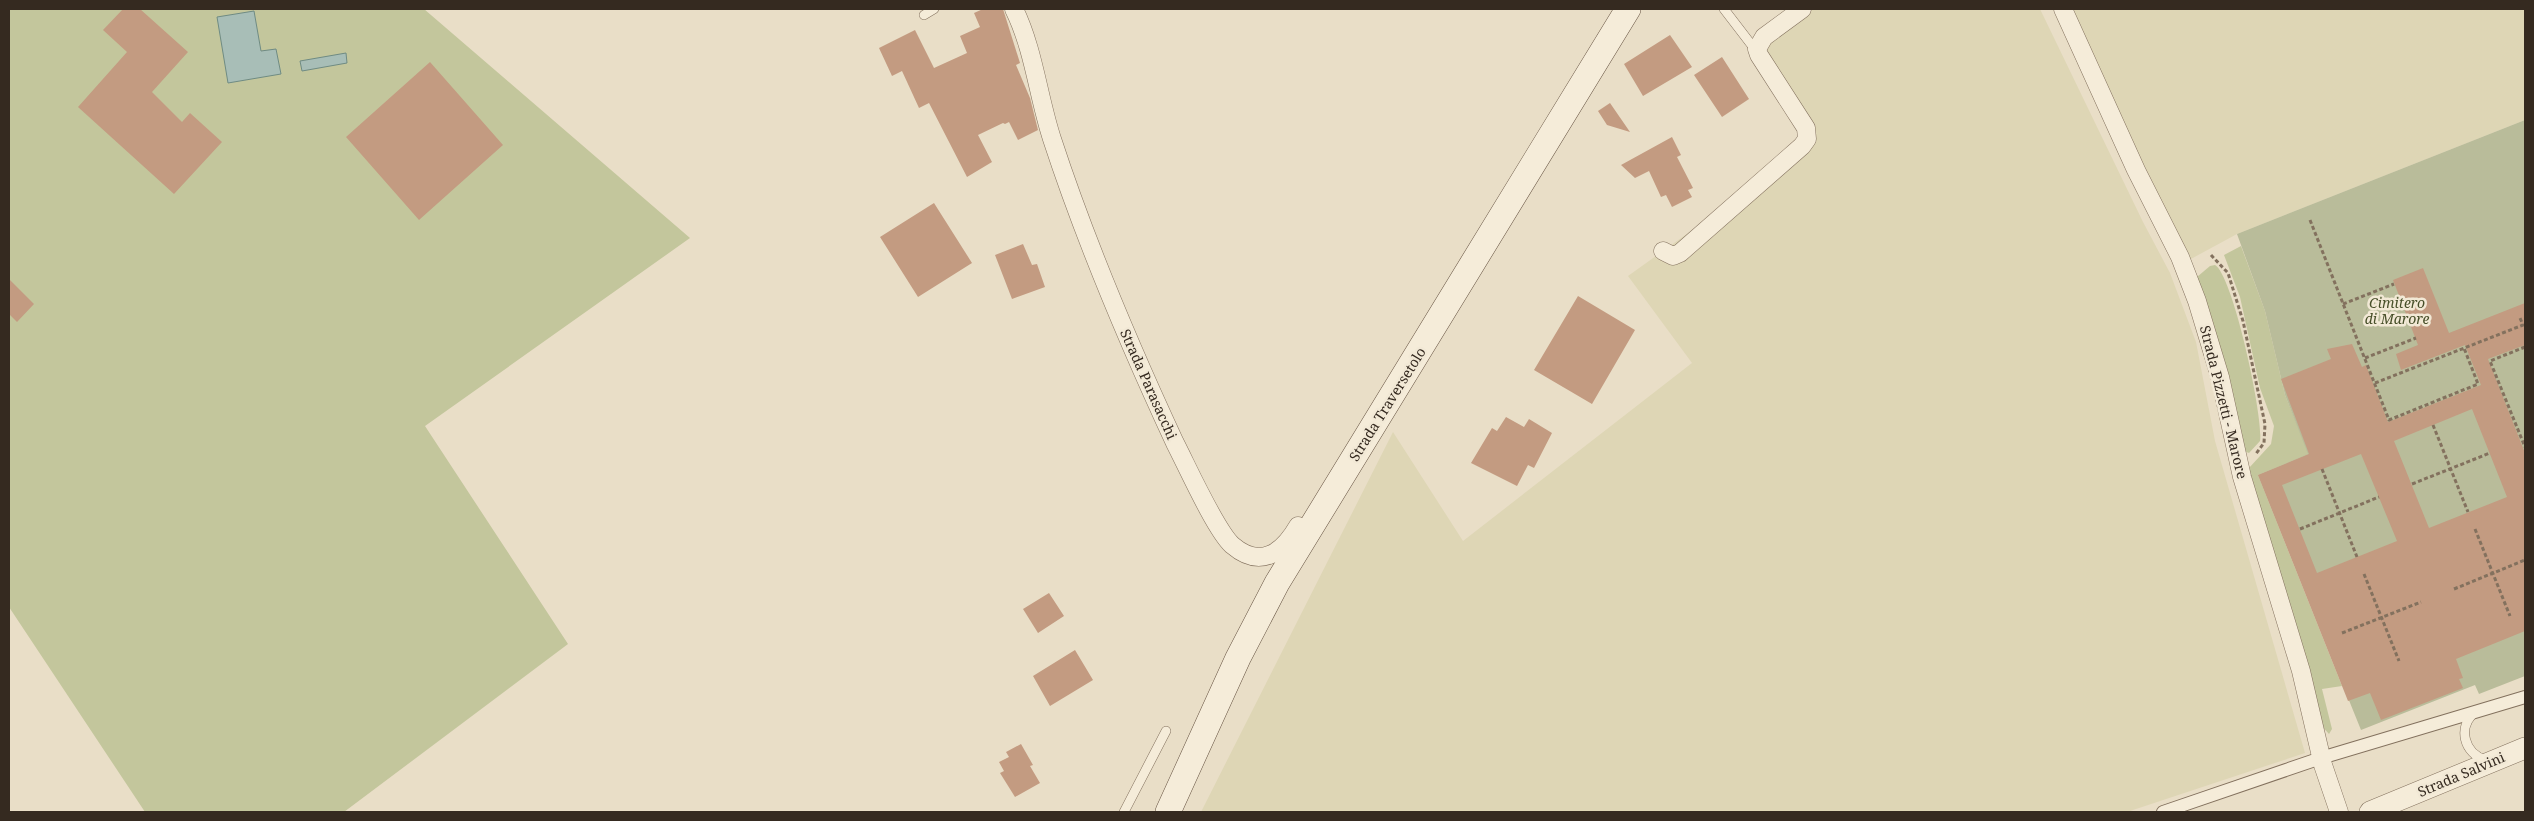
<svg xmlns="http://www.w3.org/2000/svg" width="2534" height="821" font-family="'Noto Serif',serif">
<style>
.farmland{fill:#ded6b5}
.green{fill:#c3c69c}
.cemetery{fill:#b9bc9a}
.water{fill:#a8beb7;stroke:#6f8b83}
.building{fill:#c39b81;fill-rule:evenodd}
.lines{fill:none;stroke-linecap:round;stroke-linejoin:round}
.service-casing{stroke:#83715e;stroke-width:10}
.pedestrian-casing{stroke:#83715e;stroke-width:14}
.minor-casing{stroke:#83715e;stroke-width:19}
.tertiary-casing{stroke:#83715e;stroke-width:22}
.secondary-casing{stroke:#655241;stroke-width:26}
.path{stroke:#83715e;stroke-width:3;stroke-dasharray:4 2.5;stroke-linecap:butt}
.service{stroke:#f5ecd9;stroke-width:9}
.pedestrian{stroke:#f5ecd9;stroke-width:12}
.minor{stroke:#f5ecd9;stroke-width:18}
.tertiary{stroke:#f5ecd9;stroke-width:21}
.secondary{stroke:#f5ecd9;stroke-width:25}
.labels{text-anchor:middle;dominant-baseline:central;stroke-width:5;stroke-linejoin:round;paint-order:stroke}
.park-label{font-size:14px;font-style:italic;fill:#474f29;stroke:#f2e9d6}
.street-label{font-size:14px;fill:#352a20;stroke:#f2e9d6}
</style>
<rect width="100%" height="100%" fill="#e9dec7"/>
<path class="farmland" d="M 1813,9 L 2040,9 L 2143,222 L 2170,273 L 2196,342 L 2215,441 L 2305,753 L 2127,812 L 1201,812 L 1393,432 L 1463,541 L 1692,363 L 1628,276 L 1814,143 L 1759,46 Z
M 2069,9 L 2525,9 L 2525,120 L 2237,234 L 2189,260 Z"/>
<path class="green" d="M 9,9 L 424,9 L 690,238 L 425,426 L 568,644 L 344,812 L 145,812 L 9,607 Z
M 2241,246 L 2265,311 L 2285,395 L 2309,454 L 2258,475 L 2342,686 L 2322,689 L 2332,729 L 2329,734 L 2320,724 L 2249,468 L 2271,444 L 2274,426 L 2260,388 L 2240,297 L 2224,255 Z
M 2215,265 C 2233,275 2264,419 2260,441 L 2249,453 L 2244,451 L 2197,277 L 2210,266 Z"/>
<path class="cemetery" d="M 2525,120 L 2525,676 L 2479,694 L 2475,685 L 2361,730 L 2258,475 L 2308,454 L 2285,395 L 2265,311 L 2237,234 Z"/>
<path class="water" d="M 254,11 L 261,51 L 276,49 L 281,74 L 228,83 L 217,17 Z
M 346,53 L 347,63 L 302,71 L 300,61 Z"/>
<path class="building" d="M 123,9 L 140,9 L 188,52 L 152,92 L 182,122 L 190,113 L 222,142 L 174,194 L 78,107 L 127,52 L 103,30 Z
M 983,9 L 1003,9 L 1020,63 L 1016,65 L 1030,98 L 1038,130 L 1018,140 L 1009,122 L 1005,124 L 1003,123 L 978,135 L 992,162 L 967,177 L 929,103 L 919,108 L 902,71 L 892,76 L 879,48 L 915,30 L 934,68 L 967,53 L 960,36 L 980,27 L 974,13 Z
M 1670,35 L 1692,67 L 1643,96 L 1624,64 Z
M 1722,57 L 1749,99 L 1722,117 L 1694,75 Z
M 430,62 L 503,145 L 419,220 L 346,137 Z
M 1610,103 L 1630,132 L 1607,125 L 1598,111 Z
M 1672,137 L 1681,155 L 1677,157 L 1693,188 L 1688,190 L 1692,197 L 1672,207 L 1666,195 L 1661,197 L 1649,171 L 1635,178 L 1621,165 Z
M 934,203 L 972,263 L 918,297 L 880,237 Z
M 1023,244 L 1032,265 L 1037,264 L 1045,287 L 1012,299 L 995,255 Z
M 2423,268 L 2449,333 L 2525,303 L 2525,345 L 2488,359 L 2525,453 L 2525,631 L 2456,659 L 2463,678 L 2459,679 L 2463,688 L 2381,720 L 2370,693 L 2348,701 L 2258,475 L 2309,454 L 2281,379 L 2331,359 L 2327,349 L 2352,344 L 2362,367 L 2366,365 L 2388,422 L 2481,385 L 2465,345 L 2401,370 L 2396,354 L 2418,345 L 2393,280 ZM 2472,409 L 2507,497 L 2429,528 L 2394,441 ZM 2361,454 L 2397,541 L 2317,573 L 2282,485 Z
M 9,279 L 34,304 L 17,322 L 9,314 Z
M 1578,296 L 1635,330 L 1592,404 L 1534,370 Z
M 1506,417 L 1524,427 L 1529,419 L 1552,433 L 1534,468 L 1528,465 L 1517,486 L 1471,463 L 1492,428 L 1497,431 Z
M 1049,593 L 1064,616 L 1038,633 L 1023,609 Z
M 1075,650 L 1093,680 L 1050,706 L 1033,676 Z
M 1021,744 L 1033,765 L 1030,766 L 1040,783 L 1015,797 L 1000,773 L 1004,771 L 999,762 L 1009,757 L 1006,752 Z"/>
<g class="lines">
<g class="service-casing">
<path id="service" d="M 1724,9 L 1757,52
M 924,15 L 934,9
M 2475,712 C 2457,727 2464,754 2486,760
M 1124,812 L 1166,731"/>
</g>
<g class="pedestrian-casing">
<path id="pedestrian" d="M 2163,812 L 2321,758 L 2525,697"/>
</g>
<g class="minor-casing">
<path id="minor" d="M 1014,9 C 1034,50 1038,96 1052,139 C 1086,243 1129,344 1175,443 C 1187,466 1215,529 1232,545 C 1261,570 1283,552 1298,526
M 2063,9 L 2136,170 L 2180,257 L 2197,301 L 2220,377 L 2242,477 L 2301,671 L 2323,765 L 2339,812
M 1663,251 L 1673,256 L 1680,253 L 1802,146 L 1807,139 L 1806,128 L 1759,55 L 1757,49 L 1764,37 L 1802,9"/>
</g>
<g class="tertiary-casing">
<path id="tertiary" d="M 2370,812 L 2525,748"/>
</g>
<g class="secondary-casing">
<path id="secondary" d="M 1168,812 L 1238,658 L 1277,583 L 1628,9"/>
</g>
<path class="path" d="M 2310,220 L 2389,420 L 2478,384 L 2464,348
M 2211,255 L 2228,273 L 2243,321 L 2265,424 L 2264,443 L 2255,455
M 2343,304 L 2394,284
M 2525,347 L 2490,361 L 2525,447
M 2365,358 L 2416,338
M 2375,383 L 2523,325 L 2520,318
M 2433,425 L 2468,512
M 2322,469 L 2357,557
M 2412,484 L 2490,453
M 2300,529 L 2379,497
M 2475,529 L 2510,616
M 2364,574 L 2399,661
M 2454,589 L 2525,560
M 2342,633 L 2421,602"/>
<use href="#service" class="service"/>
<use href="#pedestrian" class="pedestrian"/>
<use href="#minor" class="minor"/>
<use href="#tertiary" class="tertiary"/>
<use href="#secondary" class="secondary"/>
</g>
<g class="labels">
<g class="park-label">
<text x="2397" y="302">Cimitero<tspan x="2397" dy="16">di Marore</tspan></text>
</g>
<g class="street-label">
<text transform="translate(1149 384) rotate(66)">Strada Parasacchi</text>
<text transform="translate(2224 402) rotate(76)">Strada Pizzetti - Marore</text>
<text transform="translate(1387 404) rotate(-58)">Strada Traversetolo</text>
<text transform="translate(2461 774) rotate(-23)">Strada Salvini</text>
</g>
</g>
<rect width="2534" height="821" fill="none" stroke="#352a20" stroke-width="20"/>
</svg>
